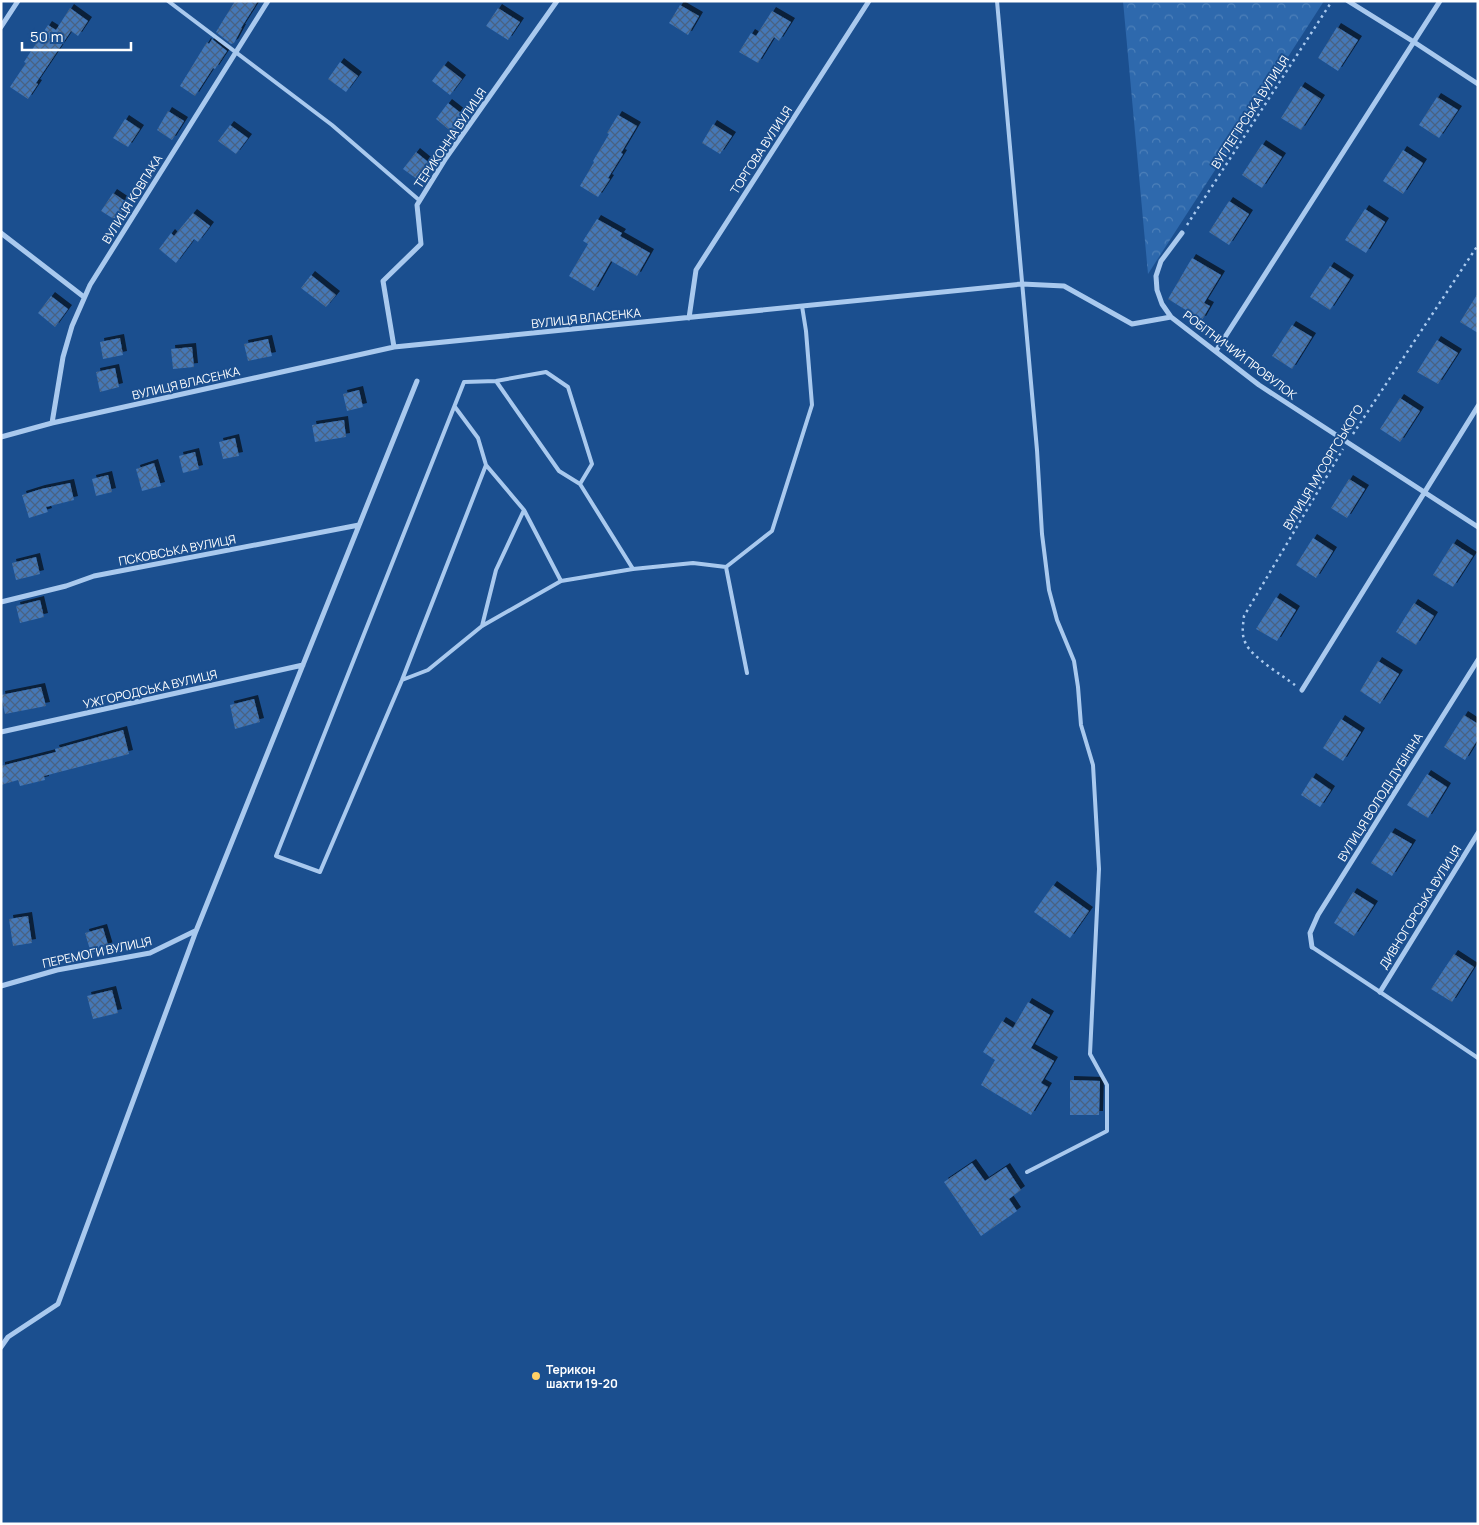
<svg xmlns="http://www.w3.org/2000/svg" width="1479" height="1525" font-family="Manrope,sans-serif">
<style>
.park{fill:url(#park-crowns)}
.building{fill:url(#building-cross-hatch);filter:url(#shadow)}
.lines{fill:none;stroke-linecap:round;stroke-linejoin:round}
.path{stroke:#a9c9ee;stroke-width:2.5;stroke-dasharray:2.5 4;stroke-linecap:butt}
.lane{stroke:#a9c9ee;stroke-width:4}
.street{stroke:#a9c9ee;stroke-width:5}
.poi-dot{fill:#ffd166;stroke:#1b4f8f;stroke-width:2}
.labels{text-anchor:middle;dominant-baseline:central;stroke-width:4;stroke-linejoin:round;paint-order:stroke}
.street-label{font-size:12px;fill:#fff;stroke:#1b4f8f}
.poi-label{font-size:12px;font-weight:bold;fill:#fff;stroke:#1b4f8f;text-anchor:start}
</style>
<defs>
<pattern id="park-crowns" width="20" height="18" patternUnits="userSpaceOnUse" patternTransform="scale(1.25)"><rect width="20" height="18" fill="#2e69ad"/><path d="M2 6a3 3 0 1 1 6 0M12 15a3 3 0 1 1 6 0" fill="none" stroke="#4d80b9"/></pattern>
<pattern id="building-cross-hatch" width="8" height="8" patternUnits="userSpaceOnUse" patternTransform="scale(1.25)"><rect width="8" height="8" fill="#4478b7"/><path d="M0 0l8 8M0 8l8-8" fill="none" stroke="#486282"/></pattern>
<filter id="shadow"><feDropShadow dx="4" dy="-4" stdDeviation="0" flood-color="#0009"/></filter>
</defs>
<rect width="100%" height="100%" fill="#1b4f8f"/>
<path class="park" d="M 1123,1 L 1324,1 L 1148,274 Z"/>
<path class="building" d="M 235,1 L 258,1 L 241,28 L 242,28 L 234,43 L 231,44 L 216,32 Z
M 680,5 L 699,16 L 688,35 L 669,23 Z
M 70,8 L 88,21 L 78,36 L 71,31 L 36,83 L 38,84 L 28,99 L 10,87 L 26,63 L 24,62 L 48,25 L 56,30 Z
M 498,8 L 520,22 L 508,40 L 486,26 Z
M 772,11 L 791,22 L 779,41 L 774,37 L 758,63 L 739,52 L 751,33 L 756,36 Z
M 1337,27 L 1358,40 L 1338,71 L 1318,58 Z
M 212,39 L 227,51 L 215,69 L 213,68 L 195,96 L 180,86 L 207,42 L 209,44 Z
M 340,62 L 358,76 L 346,92 L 328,79 Z
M 444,65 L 462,79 L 450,95 L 432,81 Z
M 1301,86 L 1321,99 L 1301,130 L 1281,118 Z
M 1437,97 L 1458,110 L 1439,138 L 1419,125 Z
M 448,103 L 466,117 L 453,133 L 436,119 Z
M 168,111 L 184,121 L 172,140 L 157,130 Z
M 618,115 L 637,126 L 621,153 L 623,154 L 608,178 L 610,179 L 598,197 L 580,186 L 594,162 L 593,161 L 609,134 L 607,133 Z
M 125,119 L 140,129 L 128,147 L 113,138 Z
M 713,124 L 732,136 L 720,154 L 702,143 Z
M 230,125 L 248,138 L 236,154 L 218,141 Z
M 1262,144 L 1282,157 L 1262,188 L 1242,175 Z
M 1403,150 L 1423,163 L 1403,194 L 1383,181 Z
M 416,152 L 433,166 L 421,182 L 403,169 Z
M 113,193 L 128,203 L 117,221 L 101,211 Z
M 1229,201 L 1249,214 L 1229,245 L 1209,232 Z
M 1365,209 L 1385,222 L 1366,253 L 1345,240 Z
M 193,213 L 210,226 L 198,242 L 194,239 L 176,263 L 159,249 L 171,233 L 174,236 Z
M 597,219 L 622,233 L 620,236 L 650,253 L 637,276 L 611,261 L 594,291 L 569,276 L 588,244 L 583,241 Z
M 1192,258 L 1221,275 L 1204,303 L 1210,306 L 1202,320 L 1168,299 Z
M 1330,266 L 1350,279 L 1330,310 L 1310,297 Z
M 311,275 L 336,295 L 326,307 L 301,288 Z
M 1478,293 L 1478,333 L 1460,322 Z
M 51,296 L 68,309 L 55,327 L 38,313 Z
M 1292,325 L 1312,337 L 1292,369 L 1272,356 Z
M 120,338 L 123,355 L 103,359 L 100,342 Z
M 268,339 L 272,356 L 248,361 L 244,344 Z
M 1437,340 L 1458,353 L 1438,384 L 1417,372 Z
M 192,347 L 194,367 L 173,369 L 171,349 Z
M 115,368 L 119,387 L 100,392 L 96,372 Z
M 359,390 L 363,407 L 347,411 L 343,394 Z
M 1400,398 L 1420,411 L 1400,442 L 1380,429 Z
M 344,420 L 346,437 L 315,442 L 312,425 Z
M 235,438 L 239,456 L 223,459 L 219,442 Z
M 195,452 L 199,469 L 183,473 L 179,456 Z
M 154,463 L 161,486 L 142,491 L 136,469 Z
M 108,475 L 112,492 L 96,496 L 92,479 Z
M 1349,479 L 1365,489 L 1347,518 L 1331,508 Z
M 70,483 L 74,500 L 46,507 L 48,512 L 29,518 L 22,495 L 41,489 Z
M 1313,538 L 1333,551 L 1316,578 L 1296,565 Z
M 1453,543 L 1473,556 L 1453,587 L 1433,575 Z
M 36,557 L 40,574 L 16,580 L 12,563 Z
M 1276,597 L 1296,610 L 1277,641 L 1256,629 Z
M 40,600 L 44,617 L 20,623 L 16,606 Z
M 1414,603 L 1434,616 L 1416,645 L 1396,632 Z
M 1378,661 L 1399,674 L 1380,704 L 1360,691 Z
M 41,687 L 46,706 L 5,714 L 1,695 Z
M 254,699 L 260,722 L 235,729 L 230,705 Z
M 1464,715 L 1478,724 L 1478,739 L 1465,760 L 1444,747 Z
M 1341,719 L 1361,732 L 1343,761 L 1323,748 Z
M 123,730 L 129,754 L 44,776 L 45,780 L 20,786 L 18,780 L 1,785 L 1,766 L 56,752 L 55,749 Z
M 1427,774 L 1447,787 L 1428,818 L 1407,805 Z
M 1312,777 L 1331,790 L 1320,807 L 1301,795 Z
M 1391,832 L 1412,844 L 1392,876 L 1371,863 Z
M 1053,885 L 1089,911 L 1070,938 L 1034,912 Z
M 1353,892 L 1374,905 L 1354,936 L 1334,923 Z
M 28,916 L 32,943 L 13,946 L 9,919 Z
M 103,928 L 109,948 L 91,953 L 85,933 Z
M 1454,954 L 1474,967 L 1452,1002 L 1431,989 Z
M 112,990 L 118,1013 L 93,1019 L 87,996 Z
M 1028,1002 L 1050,1015 L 1031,1048 L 1054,1061 L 1041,1083 L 1048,1087 L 1031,1115 L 981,1085 L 995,1060 L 983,1052 L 1002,1021 L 1013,1028 Z
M 1070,1080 L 1100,1081 L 1099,1115 L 1070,1115 Z
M 972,1163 L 985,1181 L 1006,1167 L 1021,1190 L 1009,1199 L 1017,1211 L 981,1236 L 944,1182 Z"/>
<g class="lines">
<path class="path" d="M 1187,225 L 1332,1
M 1353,434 L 1478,245
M 1295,685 C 1283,676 1252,657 1246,644 C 1241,635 1243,626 1244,616 L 1343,449"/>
<path class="lane" d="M 168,1 L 332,125 L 419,200
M 997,1 L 1037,450 L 1042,534 L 1049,590 L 1057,620 L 1074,661 L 1078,687 L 1081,725 L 1093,765 L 1099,869 L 1090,1054 L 1107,1085 L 1107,1131 L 1027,1172
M 496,381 L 559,471 L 580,484 L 633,569
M 455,407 L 478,438 L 486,465
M 580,484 L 592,464 L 568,387 L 546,372 L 496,381 L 464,382 L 276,856 L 320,872 L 402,680 L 486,465 L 524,510 L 561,581 L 633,569 L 693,563 L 726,567 L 772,531 L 812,405 L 806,331 L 802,306
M 726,567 L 747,673
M 482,626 L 496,570 L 524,510
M 402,680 L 428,670 L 482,626 L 561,581
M 1312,947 L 1380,992 L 1478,1058"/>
<path class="street" d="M 1348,1 L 1414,42 L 1478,84
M 1,27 L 18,1
M 1,233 L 84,297
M 1182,233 L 1161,261 L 1156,276 L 1157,290 L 1162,304 L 1171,317 L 1259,385 L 1478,527
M 689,318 L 696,270 L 869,1
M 394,347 L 383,281 L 421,244 L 417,205 L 446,158 L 557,1
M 1216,351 L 1440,1
M 52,423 L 63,357 L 72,326 L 90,285 L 268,1
M 1,437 L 52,423 L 394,347 L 1022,284 L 1064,286 L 1132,324 L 1171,317
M 1,602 L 66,586 L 94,576 L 359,525
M 1302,690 L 1478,406
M 1,732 L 303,665
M 1312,947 L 1310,933 L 1318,915 L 1478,660
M 1,986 L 57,970 L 150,953 L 195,931
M 1380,992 L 1478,833
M 1,1347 L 8,1337 L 58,1304 L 196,931 L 417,381"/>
</g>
<circle class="poi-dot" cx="536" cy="1376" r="5"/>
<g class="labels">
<g class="street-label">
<text transform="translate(1250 112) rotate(-57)">ВУГЛЕГІРСЬКА ВУЛИЦЯ</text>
<text transform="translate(450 138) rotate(-56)">ТЕРИКОННА ВУЛИЦЯ</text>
<text transform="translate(761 150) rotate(-57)">ТОРГОВА ВУЛИЦЯ</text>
<text transform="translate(132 199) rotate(-58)">ВУЛИЦЯ КОВПАКА</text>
<text transform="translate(586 318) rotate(-6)">ВУЛИЦЯ ВЛАСЕНКА</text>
<text transform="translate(1240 355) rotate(37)">РОБІТНИЧИЙ ПРОВУЛОК</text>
<text transform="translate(186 383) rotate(-13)">ВУЛИЦЯ ВЛАСЕНКА</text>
<text transform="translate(1323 467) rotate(-59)">ВУЛИЦЯ МУСОРГСЬКОГО</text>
<text transform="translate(177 550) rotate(-11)">ПСКОВСЬКА ВУЛИЦЯ</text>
<text transform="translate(150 689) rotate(-13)">УЖГОРОДСЬКА ВУЛИЦЯ</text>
<text transform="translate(1380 797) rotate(-58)">ВУЛИЦЯ ВОЛОДІ ДУБІНІНА</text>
<text transform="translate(1420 907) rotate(-58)">ДИВНОГОРСЬКА ВУЛИЦЯ</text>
<text transform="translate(97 952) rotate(-12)">ПЕРЕМОГИ ВУЛИЦЯ</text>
</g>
<g class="poi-label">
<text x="546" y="1369">Терикон<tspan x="546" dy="14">шахти 19-20</tspan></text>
</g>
</g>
<rect width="1479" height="1525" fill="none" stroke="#ffffff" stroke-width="5"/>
<path d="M22 42v8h109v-8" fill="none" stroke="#ffffff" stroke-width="2.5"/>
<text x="30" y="42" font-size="15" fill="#ffffff" stroke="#1b4f8f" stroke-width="4" paint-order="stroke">50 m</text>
</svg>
